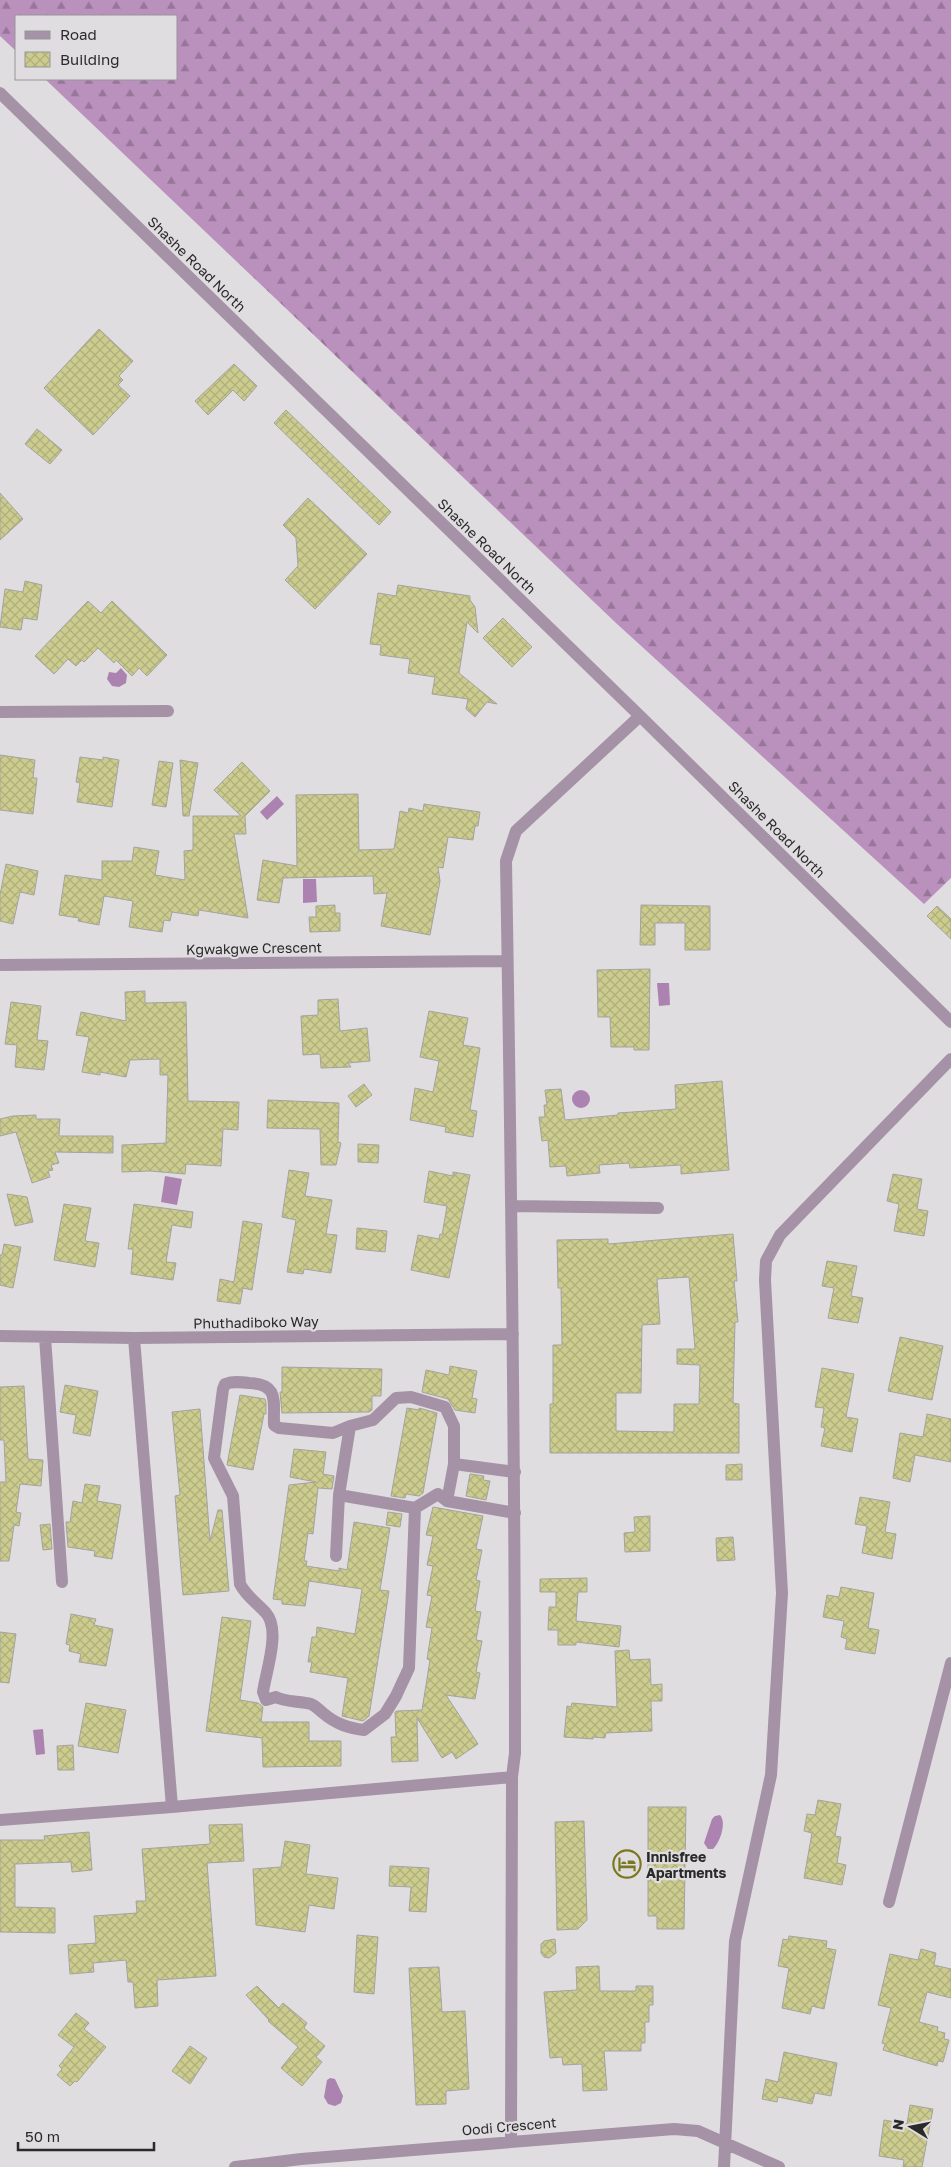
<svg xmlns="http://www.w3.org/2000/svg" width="951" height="2167" font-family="'Golos Text',sans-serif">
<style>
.forest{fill:url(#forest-firs)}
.water{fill:#ac83b0}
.building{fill:url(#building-cross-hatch);stroke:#a3a3a0;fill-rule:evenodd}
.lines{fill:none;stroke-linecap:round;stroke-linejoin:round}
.minor{stroke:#a592a6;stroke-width:12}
.labels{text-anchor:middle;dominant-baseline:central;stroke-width:4.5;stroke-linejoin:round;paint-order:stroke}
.street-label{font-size:14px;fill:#2b2a2b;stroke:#e0dde0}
.poi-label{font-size:14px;font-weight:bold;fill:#2b2a2b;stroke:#e0dde0;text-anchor:start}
</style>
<defs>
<pattern id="forest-firs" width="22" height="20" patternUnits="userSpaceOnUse" patternTransform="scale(1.25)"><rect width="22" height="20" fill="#ba90bd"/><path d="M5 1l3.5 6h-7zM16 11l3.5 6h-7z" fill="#97769a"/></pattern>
<pattern id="building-cross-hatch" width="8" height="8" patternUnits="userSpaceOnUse" patternTransform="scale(1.25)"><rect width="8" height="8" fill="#cccc8f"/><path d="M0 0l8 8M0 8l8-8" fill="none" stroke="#afaf7c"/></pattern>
</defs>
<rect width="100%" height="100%" fill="#e0dde0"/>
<path class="forest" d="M 0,0 L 951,0 L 951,878 L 924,904 L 616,623 L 45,79 L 176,79 L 176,16 L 16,16 L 16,51 L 0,36 Z"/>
<path class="water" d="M 121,668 L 127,675 L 126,683 L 119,687 L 112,686 L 107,679 L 109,672 L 116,673 Z
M 277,796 L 284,804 L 267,820 L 260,812 Z
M 303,879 L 316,879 L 317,902 L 303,903 Z
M 657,983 L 669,983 L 670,1005 L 659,1006 Z
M572 1099a9 9 0 1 1 18 0a9 9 0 1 1-18 0Z
M 165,1176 L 182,1179 L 177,1205 L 161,1202 Z
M 43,1729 L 45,1754 L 36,1755 L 33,1730 Z
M 720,1815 C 727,1822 720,1843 713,1849 L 708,1849 L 704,1843 L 712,1819 L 715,1816 Z
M 330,2078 L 335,2079 L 343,2096 L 341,2103 L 335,2106 L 328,2104 L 324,2097 L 327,2080 Z"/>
<path class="building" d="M 99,329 L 133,361 L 119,376 L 123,380 L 118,385 L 130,396 L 93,435 L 44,388 Z
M 234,364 L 257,386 L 244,401 L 233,390 L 208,415 L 195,401 Z
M 286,410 L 391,512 L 379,525 L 274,423 Z
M 37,429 L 62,450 L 50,464 L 25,444 Z
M 0,493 L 23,519 L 0,540 Z
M 308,498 L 367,554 L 315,609 L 285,580 L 298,566 L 296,538 L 283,525 Z
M 25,581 L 42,585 L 37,620 L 23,618 L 21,630 L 0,627 L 5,589 L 23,592 Z
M 398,585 L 470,596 L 470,600 L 475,607 L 478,633 L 467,622 L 459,673 L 497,704 L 487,702 L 475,717 L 466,709 L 468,699 L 432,694 L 435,677 L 408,673 L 410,659 L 380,655 L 381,645 L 370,644 L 378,593 L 396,596 Z
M 88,601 L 101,613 L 112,601 L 167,655 L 147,676 L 139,668 L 132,676 L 116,660 L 114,663 L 98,648 L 84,662 L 82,660 L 76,666 L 68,659 L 54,674 L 35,656 Z
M 503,618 L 532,647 L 512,667 L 483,638 Z
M 0,755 L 35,760 L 33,778 L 37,778 L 33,814 L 0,810 Z
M 80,757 L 103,760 L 103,757 L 119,760 L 112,807 L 77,802 L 80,783 L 76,782 Z
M 180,760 L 198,763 L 189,816 L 183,816 Z
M 159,761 L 173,763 L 166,807 L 152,805 Z
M 242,762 L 270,791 L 245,816 L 246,834 L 234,834 L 248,918 L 199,910 L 198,916 L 172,912 L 170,921 L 164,920 L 162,932 L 129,927 L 133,901 L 104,896 L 99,925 L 78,921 L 79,918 L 59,915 L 65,875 L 102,880 L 102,861 L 132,861 L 134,847 L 159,851 L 155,875 L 185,880 L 184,851 L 193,850 L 193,816 L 241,816 L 214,790 Z
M 358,794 L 359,850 L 394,849 L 400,811 L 408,813 L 409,808 L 423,811 L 424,804 L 480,812 L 478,826 L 475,826 L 473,840 L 448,837 L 443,868 L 438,867 L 440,881 L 430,935 L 381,926 L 387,893 L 374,894 L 373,876 L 283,878 L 279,903 L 257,900 L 263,860 L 297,866 L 296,795 Z
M 6,864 L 38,871 L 34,895 L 20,892 L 13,924 L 0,921 L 0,895 Z
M 335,905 L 335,913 L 340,913 L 340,931 L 310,932 L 309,917 L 316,917 L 316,906 Z
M 641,905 L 710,906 L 710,950 L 685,950 L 685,923 L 655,923 L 655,945 L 640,945 Z
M 937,906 L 951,919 L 951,939 L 927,916 Z
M 650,969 L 649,1050 L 634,1050 L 634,1047 L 611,1047 L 610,1017 L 598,1017 L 597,970 Z
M 145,991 L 145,1003 L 186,1002 L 188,1101 L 239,1102 L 238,1130 L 223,1129 L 221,1166 L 186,1164 L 185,1174 L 150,1171 L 122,1172 L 122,1145 L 166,1143 L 168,1075 L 160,1075 L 160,1059 L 130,1060 L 126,1077 L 100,1072 L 100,1075 L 82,1072 L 89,1037 L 76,1035 L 81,1012 L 126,1021 L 125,992 Z
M 338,999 L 340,1031 L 367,1028 L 370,1061 L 348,1063 L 351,1067 L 321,1068 L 320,1054 L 303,1055 L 301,1016 L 318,1015 L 318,1000 Z
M 11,1002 L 41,1006 L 37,1040 L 48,1041 L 44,1070 L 15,1067 L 17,1045 L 5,1044 Z
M 429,1011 L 468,1018 L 463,1045 L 480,1048 L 470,1110 L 477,1111 L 473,1137 L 445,1132 L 446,1127 L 410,1120 L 415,1088 L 433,1092 L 439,1061 L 420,1057 Z
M 722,1081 L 729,1170 L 681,1174 L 681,1165 L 630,1168 L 629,1163 L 599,1165 L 600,1173 L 567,1176 L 566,1166 L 550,1167 L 548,1140 L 542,1141 L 539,1117 L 545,1117 L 544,1105 L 547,1105 L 545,1090 L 561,1089 L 565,1120 L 618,1115 L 618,1113 L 676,1109 L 675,1085 Z
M 364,1084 L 372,1095 L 356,1107 L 348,1096 Z
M 268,1100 L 339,1103 L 338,1142 L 341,1143 L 336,1165 L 321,1165 L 320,1129 L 267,1128 Z
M 36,1115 L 36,1119 L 60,1119 L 59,1136 L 113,1136 L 113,1153 L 55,1152 L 59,1163 L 51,1165 L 53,1170 L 48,1171 L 50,1177 L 32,1183 L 16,1132 L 0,1136 L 0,1119 L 13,1116 Z
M 358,1144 L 379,1145 L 378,1163 L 358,1162 Z
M 289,1170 L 309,1173 L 305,1196 L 332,1200 L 326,1234 L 337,1235 L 331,1273 L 304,1269 L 303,1274 L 287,1272 L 296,1220 L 282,1217 Z
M 429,1171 L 453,1176 L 453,1172 L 470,1175 L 449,1278 L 411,1270 L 418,1235 L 439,1239 L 440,1234 L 442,1235 L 447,1206 L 424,1202 Z
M 893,1174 L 922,1179 L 917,1209 L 928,1211 L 924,1236 L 894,1231 L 899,1204 L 887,1201 Z
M 7,1194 L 27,1197 L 33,1222 L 15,1226 Z
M 64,1204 L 91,1208 L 85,1241 L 99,1243 L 95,1267 L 54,1260 Z
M 134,1204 L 193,1212 L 191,1228 L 172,1225 L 166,1262 L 176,1263 L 173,1280 L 131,1274 L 133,1249 L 128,1249 Z
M 243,1221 L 262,1224 L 252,1290 L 243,1288 L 240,1304 L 217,1301 L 220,1279 L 234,1282 Z
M 357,1228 L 387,1231 L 385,1252 L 356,1249 Z
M 733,1234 L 737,1281 L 734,1281 L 738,1322 L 735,1322 L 733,1403 L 739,1404 L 739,1453 L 550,1453 L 550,1404 L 553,1404 L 553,1345 L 562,1345 L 561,1288 L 558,1288 L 557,1240 L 608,1239 L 608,1244 ZM 689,1277 L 695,1349 L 677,1349 L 677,1364 L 700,1365 L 699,1404 L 674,1404 L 674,1432 L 616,1431 L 616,1393 L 641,1393 L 642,1325 L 660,1324 L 657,1279 Z
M 4,1244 L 21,1247 L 13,1288 L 0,1285 L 0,1255 L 2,1255 Z
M 827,1261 L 857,1266 L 851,1296 L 863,1298 L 858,1323 L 828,1318 L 834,1288 L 822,1286 Z
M 900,1337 L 943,1346 L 932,1400 L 888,1391 Z
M 450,1366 L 477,1371 L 472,1398 L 477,1399 L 475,1413 L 455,1410 L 448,1399 L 422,1392 L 426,1370 L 449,1375 Z
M 282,1367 L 382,1369 L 381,1396 L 372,1396 L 372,1410 L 369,1412 L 282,1413 L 280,1392 L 282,1392 Z
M 822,1368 L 854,1374 L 846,1417 L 858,1419 L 852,1452 L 821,1446 L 825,1428 L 821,1427 L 824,1408 L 815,1407 Z
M 65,1385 L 98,1391 L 90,1436 L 73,1433 L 76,1415 L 60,1412 Z
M 24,1386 L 28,1459 L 43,1460 L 41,1486 L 20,1484 L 16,1512 L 21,1513 L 19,1526 L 14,1525 L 9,1561 L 0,1561 L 0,1482 L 6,1482 L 4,1440 L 0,1440 L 0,1387 Z
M 240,1395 L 265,1399 L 266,1403 L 266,1414 L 264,1414 L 253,1470 L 227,1465 Z
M 407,1408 L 419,1410 L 419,1408 L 437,1413 L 423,1493 L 419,1496 L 406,1494 L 405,1498 L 391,1496 Z
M 200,1409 L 210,1541 L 218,1510 L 222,1510 L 229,1591 L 183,1595 L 175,1496 L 180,1495 L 172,1412 Z
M 927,1414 L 951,1419 L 951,1462 L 915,1455 L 910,1482 L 893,1478 L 900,1433 L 923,1437 Z
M 294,1449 L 326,1452 L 323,1474 L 334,1476 L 332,1489 L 318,1488 L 313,1534 L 308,1533 L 304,1561 L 307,1561 L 306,1566 L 339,1571 L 339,1568 L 347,1570 L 354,1522 L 390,1528 L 380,1590 L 389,1591 L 369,1716 L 363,1721 L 342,1716 L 348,1678 L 310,1672 L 312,1662 L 308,1662 L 312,1637 L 316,1637 L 317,1627 L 355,1634 L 362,1589 L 309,1581 L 305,1606 L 282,1604 L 282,1600 L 273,1599 L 289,1485 L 316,1482 L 290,1477 Z
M 742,1464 L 742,1480 L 726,1480 L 726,1465 Z
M 470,1474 L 484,1476 L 483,1480 L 490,1481 L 486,1500 L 466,1496 Z
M 85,1484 L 100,1486 L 97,1501 L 121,1505 L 112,1559 L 94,1556 L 95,1551 L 68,1547 L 66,1522 L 70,1522 L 73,1501 L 82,1503 Z
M 860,1497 L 890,1502 L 885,1532 L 896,1534 L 892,1559 L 862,1553 L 867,1526 L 855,1524 Z
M 433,1507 L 483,1516 L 476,1549 L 482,1550 L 476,1580 L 480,1581 L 475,1611 L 481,1612 L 476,1640 L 482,1641 L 476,1672 L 480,1673 L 475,1699 L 446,1695 L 478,1744 L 456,1759 L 452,1752 L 442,1758 L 417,1718 L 418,1761 L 392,1762 L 391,1737 L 396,1737 L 395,1712 L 397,1711 L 422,1710 L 430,1660 L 427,1659 L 432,1628 L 426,1627 L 432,1596 L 427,1595 L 433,1566 L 427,1565 L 433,1536 L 426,1535 Z
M 388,1512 L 402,1514 L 400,1527 L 386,1525 Z
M 650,1516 L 650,1551 L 625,1552 L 624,1533 L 635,1532 L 634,1517 Z
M 50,1524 L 52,1549 L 43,1550 L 40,1525 Z
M 733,1537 L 735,1560 L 717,1561 L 716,1538 Z
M 587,1578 L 587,1592 L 578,1592 L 576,1621 L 621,1626 L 619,1647 L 576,1642 L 576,1645 L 558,1645 L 558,1630 L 548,1630 L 549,1607 L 556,1607 L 556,1592 L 540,1592 L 540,1579 Z
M 841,1587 L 874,1593 L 868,1628 L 879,1630 L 875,1654 L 845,1649 L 847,1639 L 841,1637 L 844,1621 L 823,1617 L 827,1595 L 839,1597 Z
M 71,1614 L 96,1619 L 94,1625 L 113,1629 L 106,1666 L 79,1662 L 81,1654 L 69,1651 L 70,1645 L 66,1644 Z
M 222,1617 L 251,1621 L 240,1700 L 258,1703 L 263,1707 L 261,1722 L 309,1722 L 309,1741 L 341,1741 L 341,1766 L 263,1767 L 262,1738 L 206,1731 Z
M 0,1632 L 16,1634 L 9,1683 L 0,1682 Z
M 629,1650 L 630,1660 L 650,1659 L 651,1685 L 662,1684 L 662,1701 L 651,1701 L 652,1731 L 606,1733 L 605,1738 L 593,1737 L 593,1739 L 564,1737 L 567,1706 L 571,1707 L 572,1703 L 617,1707 L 615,1651 Z
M 86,1703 L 126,1710 L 118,1753 L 78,1746 Z
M 73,1745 L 74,1770 L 58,1770 L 57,1746 Z
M 818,1800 L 841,1804 L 835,1836 L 841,1837 L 837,1863 L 846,1865 L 842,1885 L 804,1878 L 812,1833 L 804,1831 L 807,1814 L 815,1815 Z
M 648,1807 L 686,1807 L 684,1929 L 657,1929 L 657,1916 L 648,1916 Z
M 584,1821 L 587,1920 L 578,1929 L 557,1930 L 555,1822 Z
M 242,1824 L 244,1861 L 207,1863 L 216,1976 L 157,1980 L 158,2006 L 135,2008 L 133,1982 L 128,1982 L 126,1960 L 93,1963 L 94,1972 L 70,1974 L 68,1945 L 96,1943 L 94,1916 L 137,1913 L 136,1901 L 146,1901 L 142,1849 L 210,1844 L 209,1825 Z
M 89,1832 L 92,1870 L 72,1872 L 71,1862 L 15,1864 L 15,1907 L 55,1908 L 55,1933 L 0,1932 L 0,1840 L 45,1840 L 44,1836 Z
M 285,1841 L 310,1845 L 306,1874 L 338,1878 L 334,1909 L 309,1905 L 305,1932 L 256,1925 L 253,1869 L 281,1867 Z
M 390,1866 L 429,1868 L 426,1912 L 409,1911 L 411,1887 L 389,1886 Z
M 357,1935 L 378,1937 L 374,1994 L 354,1992 Z
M 789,1936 L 827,1941 L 826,1948 L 836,1950 L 824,2009 L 812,2006 L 810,2014 L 782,2008 L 789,1968 L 778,1966 L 783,1939 L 788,1940 Z
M 555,1939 L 556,1953 L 549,1958 L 544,1957 L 541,1953 L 541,1944 L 544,1941 Z
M 921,1949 L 936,1953 L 934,1965 L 951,1969 L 951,1998 L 927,1992 L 919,2022 L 938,2027 L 937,2031 L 945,2033 L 944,2039 L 949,2040 L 943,2062 L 938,2061 L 937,2066 L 883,2050 L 885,2044 L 882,2043 L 891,2008 L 878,2005 L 890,1954 L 918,1960 Z
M 599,1966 L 600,1991 L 636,1991 L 636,1986 L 653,1986 L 653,2005 L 649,2005 L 649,2022 L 645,2022 L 645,2043 L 641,2043 L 641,2051 L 604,2051 L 607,2090 L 583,2091 L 582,2064 L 563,2065 L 562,2057 L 550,2058 L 544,1992 L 577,1990 L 576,1967 Z
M 439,1967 L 442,2012 L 465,2011 L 469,2089 L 446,2091 L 446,2104 L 416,2105 L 409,1968 Z
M 257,1986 L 279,2008 L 283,2003 L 307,2023 L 304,2028 L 325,2046 L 316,2057 L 322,2062 L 302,2086 L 281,2068 L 298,2047 L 268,2021 L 269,2020 L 246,1995 Z
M 76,2013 L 89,2023 L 84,2029 L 106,2047 L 77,2082 L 75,2081 L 70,2086 L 57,2075 L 62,2069 L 59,2066 L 74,2047 L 58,2035 Z
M 190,2046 L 207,2058 L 190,2084 L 172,2071 Z
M 784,2052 L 837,2063 L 831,2096 L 815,2093 L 812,2104 L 778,2097 L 777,2102 L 762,2099 L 766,2079 L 778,2082 Z
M 910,2105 L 933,2109 L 922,2167 L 903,2167 L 904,2160 L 879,2156 L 884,2120 L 907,2124 Z"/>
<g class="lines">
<path class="minor" d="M 0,93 L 640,716 L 951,1022
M 0,712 L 168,711
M 0,965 L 507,961
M 513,1206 L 658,1208
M 0,1336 L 134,1338 L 513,1334
M 45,1337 L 62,1582
M 134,1338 L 172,1807
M 454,1464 L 515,1472
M 339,1495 L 415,1508
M 447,1501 L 454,1464 L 454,1426 L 445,1407 L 411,1397 L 396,1398 L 373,1420 L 350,1426 L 333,1433 L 279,1428 L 274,1425 C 273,1402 280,1384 249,1383 C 241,1382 233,1381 225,1384 L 223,1389 L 214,1458 L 233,1496 L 240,1584 C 246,1596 257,1603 266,1613 C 281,1630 266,1671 263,1692 L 266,1700 L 276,1697 C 284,1702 300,1701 311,1704 C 316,1706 319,1710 323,1713 C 336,1724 348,1728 364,1730 L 385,1714 L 396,1696 L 409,1668 L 415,1508 L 438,1494 L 447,1501 L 515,1513
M 336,1556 L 339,1495 L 350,1426
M 0,1820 L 172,1807 L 512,1777
M 889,1902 L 951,1663
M 511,2141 L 512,1777 L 515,1753 C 515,1455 511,1158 506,861 L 516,831 L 640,716
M 235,2167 L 301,2159 L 674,2129 L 698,2131 L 779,2167
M 724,2167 L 735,1941 L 771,1775 L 782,1593 L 765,1280 L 766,1261 L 780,1235 L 951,1059"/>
</g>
<defs>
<g id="hotel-ring" transform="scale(1.4375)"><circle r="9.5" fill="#e0dde0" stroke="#7a781e" stroke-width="1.5"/><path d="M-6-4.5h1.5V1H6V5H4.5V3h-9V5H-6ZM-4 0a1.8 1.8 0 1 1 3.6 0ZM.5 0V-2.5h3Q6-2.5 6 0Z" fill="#7a781e"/></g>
</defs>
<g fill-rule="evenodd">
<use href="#hotel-ring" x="627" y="1864"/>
</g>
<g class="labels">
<g class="street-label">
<text transform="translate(197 264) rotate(44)">Shashe Road North</text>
<text transform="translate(487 546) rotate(44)">Shashe Road North</text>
<text transform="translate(777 829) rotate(45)">Shashe Road North</text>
<text transform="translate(254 948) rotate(-1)">Kgwakgwe Crescent</text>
<text transform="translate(256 1322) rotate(-1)">Phuthadiboko Way</text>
<text transform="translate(509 2126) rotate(-5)">Oodi Crescent</text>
</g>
<g class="poi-label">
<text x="646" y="1856">Innisfree<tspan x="646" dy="16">Apartments</tspan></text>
</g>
</g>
<rect x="15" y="15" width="162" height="65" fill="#e0dde0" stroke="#989598"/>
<rect x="25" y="31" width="25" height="8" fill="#a592a6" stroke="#989598"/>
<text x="60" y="40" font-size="15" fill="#2b2a2b">Road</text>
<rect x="25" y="52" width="25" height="15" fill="url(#building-cross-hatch)" stroke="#989598"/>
<text x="60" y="65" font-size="15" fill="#2b2a2b">Building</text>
<g transform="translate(911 2127) rotate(280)" stroke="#e0dde0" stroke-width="4" paint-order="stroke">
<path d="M0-4L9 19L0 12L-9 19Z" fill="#2b2a2b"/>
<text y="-8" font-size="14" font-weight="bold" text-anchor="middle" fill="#2b2a2b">N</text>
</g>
<path d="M18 2142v8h136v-8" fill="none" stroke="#2b2a2b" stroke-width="2.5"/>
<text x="25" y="2142" font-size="15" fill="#2b2a2b" stroke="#e0dde0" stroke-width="4" paint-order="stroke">50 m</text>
</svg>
